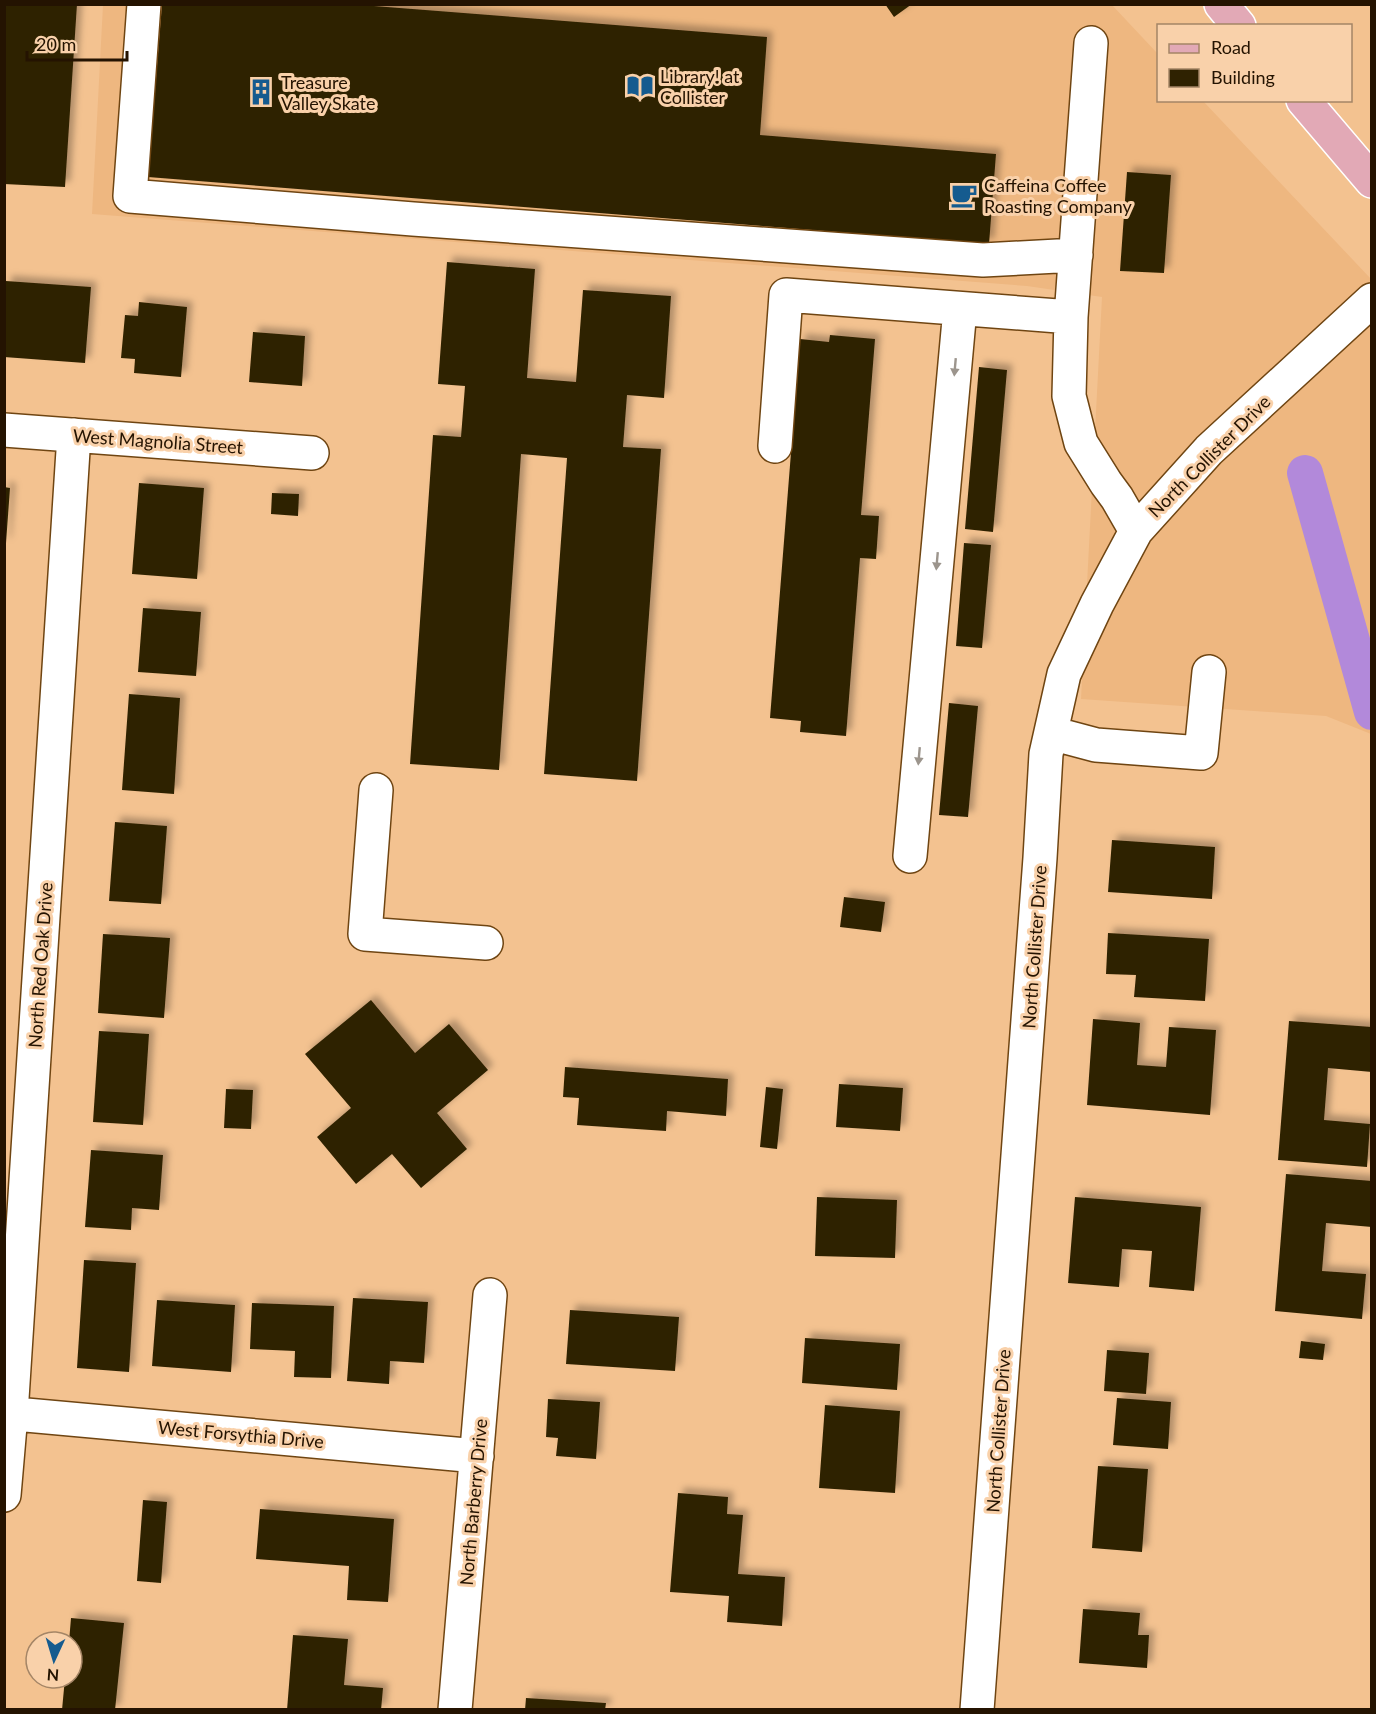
<svg xmlns="http://www.w3.org/2000/svg" width="1376" height="1714" font-family="Lato,sans-serif">
<style>
.built{fill:#eeb780}
.lines{fill:none;stroke-linecap:round;stroke-linejoin:round}
.canal{stroke:#b289da;stroke-width:36}
.building{fill:#2f2201;filter:url(#shadow)}
.minor-casing{stroke:#6f4512;stroke-width:36}
.major-casing{stroke:#fff;stroke-width:36}
.minor{stroke:#fff;stroke-width:33}
.major{stroke:#e2a9b6;stroke-width:33}
.oneway{fill:#9c958d}
.labels{text-anchor:middle;dominant-baseline:central;stroke-width:6;stroke-linejoin:round;paint-order:stroke}
.poi-label{font-size:18px;fill:#241301;stroke:#f9d1aa;text-anchor:start}
.street-label{font-size:18px;fill:#241301;stroke:#f9d1aa}
</style>
<defs>
<filter id="shadow"><feDropShadow dx="5.5" dy="-5.5" stdDeviation="3" flood-color="#0004"/></filter>
</defs>
<rect width="100%" height="100%" fill="#f3c290"/>
<path class="built" d="M 103,5 L 1112,5 L 1158,54 L 1158,100 L 1203,101 L 1371,279 L 1371,734 L 1326,716 L 1081,699 L 1102,297 L 1027,286 L 92,214 Z"/>
<g class="lines">
<path class="canal" d="M 1305,473 L 1372,712"/>
</g>
<path class="building" d="M 4,4 L 77,4 L 65,187 L 4,184 Z
M 162,4 L 375,4 L 374,6 L 767,37 L 760,135 L 996,154 L 989,244 L 148,177 Z
M 885,4 L 912,4 L 894,17 Z
M 1127,172 L 1171,175 L 1164,273 L 1120,271 Z
M 447,262 L 535,269 L 527,378 L 576,382 L 583,290 L 671,296 L 664,398 L 627,395 L 623,447 L 661,449 L 637,781 L 544,774 L 567,458 L 521,454 L 499,770 L 410,764 L 433,435 L 461,437 L 465,386 L 438,384 Z
M 6,281 L 91,287 L 85,363 L 4,357 Z
M 139,302 L 187,307 L 181,377 L 134,373 L 135,359 L 121,358 L 125,315 L 138,316 Z
M 253,332 L 305,336 L 302,386 L 249,382 Z
M 830,335 L 875,339 L 861,515 L 879,516 L 876,559 L 860,558 L 846,736 L 800,732 L 801,721 L 770,718 L 800,339 L 829,342 Z
M 979,367 L 1007,370 L 993,532 L 965,529 Z
M 139,483 L 204,488 L 197,579 L 132,574 Z
M 4,487 L 10,488 L 6,543 L 4,543 Z
M 272,493 L 299,494 L 298,516 L 271,514 Z
M 964,543 L 991,545 L 982,648 L 956,646 Z
M 143,608 L 201,612 L 196,676 L 138,672 Z
M 129,694 L 180,698 L 174,794 L 122,790 Z
M 949,703 L 978,706 L 968,817 L 939,815 Z
M 115,822 L 167,826 L 161,904 L 109,901 Z
M 1112,840 L 1215,847 L 1212,899 L 1108,892 Z
M 844,897 L 885,902 L 881,932 L 840,927 Z
M 1108,933 L 1209,939 L 1205,1001 L 1134,997 L 1136,975 L 1106,974 Z
M 103,934 L 170,938 L 164,1018 L 98,1013 Z
M 371,1000 L 415,1053 L 449,1024 L 488,1070 L 437,1113 L 467,1149 L 421,1188 L 392,1154 L 356,1184 L 317,1137 L 351,1108 L 305,1054 Z
M 1093,1019 L 1140,1023 L 1137,1065 L 1166,1067 L 1169,1027 L 1216,1030 L 1210,1115 L 1087,1105 Z
M 1289,1021 L 1372,1027 L 1372,1072 L 1328,1068 L 1324,1120 L 1370,1124 L 1367,1167 L 1278,1160 Z
M 99,1031 L 149,1034 L 143,1125 L 93,1122 Z
M 565,1067 L 728,1079 L 726,1116 L 667,1111 L 666,1131 L 577,1125 L 579,1098 L 563,1097 Z
M 839,1084 L 903,1088 L 900,1131 L 836,1127 Z
M 766,1087 L 783,1089 L 777,1149 L 760,1147 Z
M 226,1089 L 253,1090 L 251,1129 L 224,1128 Z
M 91,1150 L 163,1155 L 159,1210 L 132,1208 L 131,1230 L 85,1227 Z
M 1286,1174 L 1372,1181 L 1372,1227 L 1326,1223 L 1322,1271 L 1366,1274 L 1362,1319 L 1275,1311 Z
M 817,1197 L 897,1200 L 895,1258 L 815,1256 Z
M 1075,1197 L 1201,1207 L 1194,1291 L 1149,1287 L 1152,1251 L 1122,1249 L 1119,1287 L 1068,1283 Z
M 84,1260 L 136,1263 L 129,1372 L 77,1368 Z
M 353,1298 L 428,1302 L 424,1363 L 390,1361 L 389,1384 L 347,1381 Z
M 157,1300 L 235,1305 L 231,1372 L 152,1366 Z
M 252,1303 L 334,1306 L 331,1378 L 294,1377 L 295,1351 L 250,1349 Z
M 570,1310 L 679,1317 L 675,1371 L 566,1364 Z
M 805,1338 L 900,1344 L 897,1390 L 802,1383 Z
M 1301,1341 L 1325,1344 L 1323,1360 L 1299,1358 Z
M 1107,1350 L 1149,1353 L 1146,1394 L 1104,1391 Z
M 1117,1398 L 1171,1402 L 1168,1449 L 1113,1445 Z
M 548,1399 L 600,1402 L 596,1459 L 556,1456 L 558,1438 L 546,1437 Z
M 825,1405 L 900,1411 L 895,1493 L 819,1488 Z
M 1098,1466 L 1148,1469 L 1142,1552 L 1092,1548 Z
M 678,1493 L 728,1497 L 727,1514 L 743,1515 L 738,1574 L 785,1577 L 782,1626 L 727,1622 L 729,1596 L 670,1592 Z
M 143,1500 L 167,1502 L 161,1583 L 137,1581 Z
M 260,1509 L 394,1519 L 388,1602 L 347,1600 L 349,1566 L 256,1559 Z
M 1083,1609 L 1140,1613 L 1138,1635 L 1149,1635 L 1147,1668 L 1079,1663 Z
M 71,1618 L 124,1623 L 115,1710 L 62,1710 L 65,1678 L 72,1678 L 72,1642 L 69,1642 Z
M 293,1635 L 348,1639 L 344,1685 L 383,1688 L 381,1710 L 287,1710 Z
M 526,1698 L 606,1703 L 605,1710 L 525,1710 Z"/>
<g class="lines">
<g class="minor-casing">
<path id="minor" d="M 144,4 L 130,196 L 413,219 L 983,260 L 1076,255
M 1091,43 L 1071,317 L 1069,396 L 1081,443 L 1106,483 L 1117,498 L 1136,531
M 4,430 L 312,453
M 775,446 L 786,295 L 1071,317
M 1051,733 L 1096,745 L 1201,753 L 1209,672
M 376,790 L 365,934 L 486,943
M 910,856 L 960,309
M 4,1413 L 477,1456
M 4,1495 L 11,1414 L 74,435
M 455,1710 L 490,1295
M 977,1710 L 1040,858 L 1046,754 L 1064,674 L 1097,604 L 1136,531 L 1209,450 L 1372,300"/>
</g>
<g class="major-casing">
<path id="major" d="M 1221,4 L 1239,26
M 1303,100 L 1372,181"/>
</g>
<use href="#minor" class="minor"/>
<use href="#major" class="major"/>
</g>
<defs><path id="oneway-solid" d="M-6-.8H1V-3.2L6.5 0L1 3.2V.8H-6Z" transform="scale(1.5)"/></defs>
<g class="oneway">
<use href="#oneway-solid" transform="translate(955 367) rotate(95)"/>
<use href="#oneway-solid" transform="translate(937 561) rotate(95)"/>
<use href="#oneway-solid" transform="translate(919 756) rotate(95)"/>
</g>
<defs>
<g id="library-bare" transform="scale(2.07)"><path d="M-6-4Q-3-5.5-.7-3.5V5Q-3 3-6 4ZM6-4Q3-5.5 .7-3.5V5Q3 3 6 4Z" fill="#155b8f" stroke="#f9d1aa" stroke-width="2.5" paint-order="stroke"/></g>
<g id="building-bare" transform="scale(2.07)"><path d="M-4-6H4V6H1V3H-1V6H-4ZM-2.5-4.3h1.7v1.8h-1.7ZM.8-4.3h1.7v1.8H.8ZM-2.5-1h1.7V.8h-1.7ZM.8-1h1.7V.8H.8Z" fill="#155b8f" stroke="#f9d1aa" stroke-width="2.5" paint-order="stroke"/></g>
<g id="cafe-bare" transform="scale(2.07)"><path d="M-5.5-4.5H6V0H3Q3 3.5 0 3.5H-2.5Q-5.5 3.5-5.5 0ZM3-3.2v2h1.7v-2ZM-6 4.5H4V6H-6Z" fill="#155b8f" stroke="#f9d1aa" stroke-width="2.5" paint-order="stroke"/></g>
</defs>
<g fill-rule="evenodd">
<use href="#library-bare" x="640" y="86"/>
<use href="#building-bare" x="261" y="92"/>
<use href="#cafe-bare" x="964" y="195"/>
</g>
<g class="labels">
<g class="poi-label">
<text x="660" y="76">Library! at<tspan x="660" dy="21">Collister</tspan></text>
<text x="281" y="82">Treasure<tspan x="281" dy="21">Valley Skate</tspan></text>
<text x="984" y="185">Caffeina Coffee<tspan x="984" dy="21">Roasting Company</tspan></text>
</g>
<g class="street-label">
<text transform="translate(158 441) rotate(4)">West Magnolia Street</text>
<text transform="translate(1209 456) rotate(-45)">North Collister Drive</text>
<text transform="translate(1034 947) rotate(-86)">North Collister Drive</text>
<text transform="translate(40 965) rotate(-86)">North Red Oak Drive</text>
<text transform="translate(998 1431) rotate(-86)">North Collister Drive</text>
<text transform="translate(241 1434) rotate(5)">West Forsythia Drive</text>
<text transform="translate(473 1502) rotate(-85)">North Barberry Drive</text>
</g>
</g>
<rect width="1376" height="1714" fill="none" stroke="#241301" stroke-width="12"/>
<rect x="1157" y="24" width="195" height="78" fill="#f9d1aa" stroke="#a48566" stroke-width="1.5"/>
<rect x="1169" y="44" width="30" height="9" fill="#e2a9b6" stroke="#a48566" stroke-width="1.5"/>
<text x="1211" y="54" font-size="18" fill="#241301">Road</text>
<rect x="1169" y="69" width="30" height="18" fill="#2f2201" stroke="#a48566" stroke-width="1.5"/>
<text x="1211" y="84" font-size="18" fill="#241301">Building</text>
<g transform="translate(54 1660) rotate(184)"><circle r="28" fill="#f9d1aa" stroke="#a48566" stroke-width="1.5"/>
<path d="M0-4.5L10 22L0 15L-10 22Z" fill="#155b8f"/>
<text y="-9" font-size="16" font-weight="bold" text-anchor="middle" fill="#241301">N</text>
</g>
<path d="M27 51v9h100v-9" fill="none" stroke="#241301" stroke-width="3"/>
<text x="36" y="51" font-size="18" fill="#241301" stroke="#f9d1aa" stroke-width="4.5" paint-order="stroke">20 m</text>
</svg>
